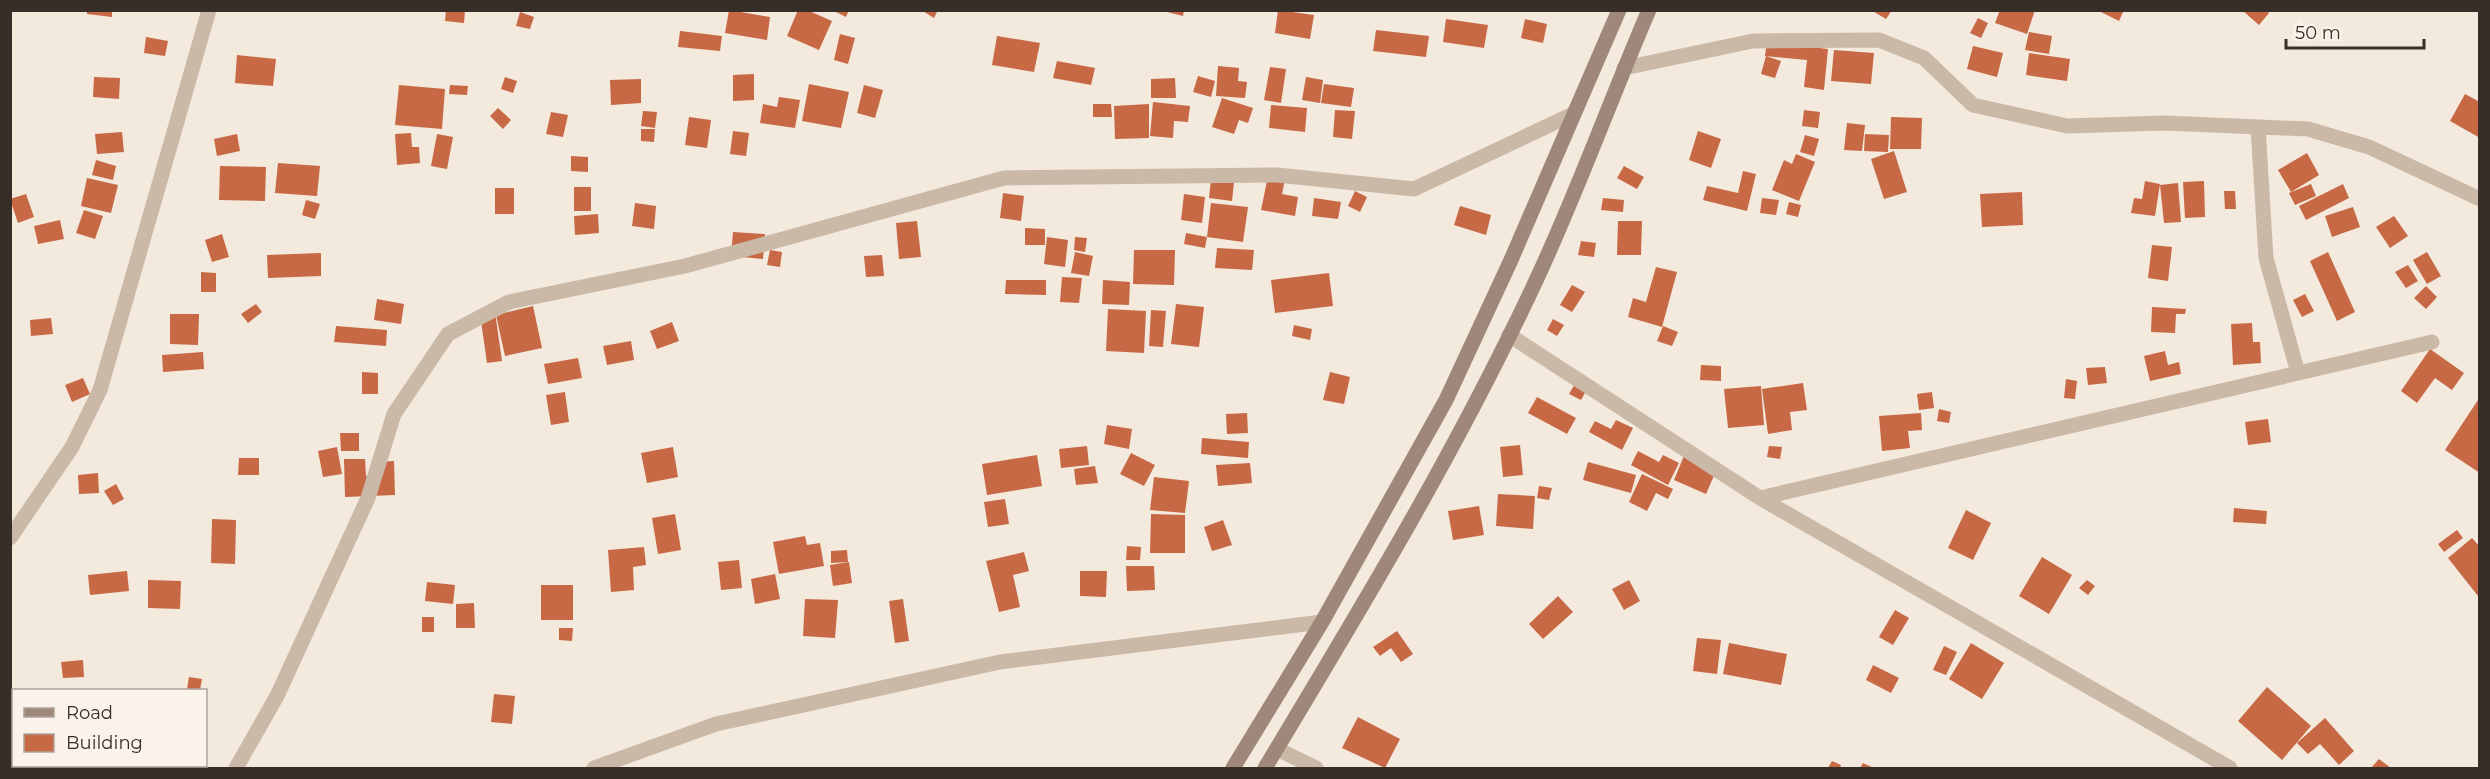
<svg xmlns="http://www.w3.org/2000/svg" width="2490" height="779" font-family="Montserrat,sans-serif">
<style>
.building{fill:#c86946}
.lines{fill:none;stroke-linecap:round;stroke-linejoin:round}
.minor{stroke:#cbb9a8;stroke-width:15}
.secondary{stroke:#9f8879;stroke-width:15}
</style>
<rect width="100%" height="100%" fill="#f3e9dd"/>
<path class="building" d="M 87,10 L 112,10 L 112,17 L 87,14 Z
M 446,10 L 465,11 L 464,23 L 445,21 Z
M 729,10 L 770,17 L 767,40 L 725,33 Z
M 798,10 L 807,10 L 832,21 L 819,50 L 787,36 Z
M 832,10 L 849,10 L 846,17 Z
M 921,10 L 938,10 L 934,18 Z
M 1159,10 L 1184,10 L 1183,16 Z
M 1278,10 L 1314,15 L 1310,39 L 1275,33 Z
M 1871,10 L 1892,10 L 1886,19 Z
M 2000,10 L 2035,10 L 2027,34 L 1995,23 Z
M 2097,10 L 2124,10 L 2119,21 Z
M 2242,10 L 2266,10 L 2269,13 L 2259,25 Z
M 520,12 L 534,17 L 530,29 L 516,26 Z
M 1978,18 L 1988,23 L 1981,38 L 1970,33 Z
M 1446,19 L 1488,25 L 1484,48 L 1443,42 Z
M 1525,19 L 1547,24 L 1543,43 L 1521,38 Z
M 1376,30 L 1429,36 L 1426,57 L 1373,51 Z
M 680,31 L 722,36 L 720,51 L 678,47 Z
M 2029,32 L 2052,36 L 2049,54 L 2025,50 Z
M 840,34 L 855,38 L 848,64 L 834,60 Z
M 997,36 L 1040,43 L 1034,72 L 992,65 Z
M 146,37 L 168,41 L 165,56 L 144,53 Z
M 1767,42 L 1828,49 L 1824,90 L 1804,87 L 1807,60 L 1765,56 Z
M 1973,46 L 2003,53 L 1997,77 L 1967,69 Z
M 1834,50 L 1874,53 L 1871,84 L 1831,81 Z
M 2029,53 L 2070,59 L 2067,81 L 2026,75 Z
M 237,55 L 276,59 L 273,86 L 235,83 Z
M 1766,56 L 1781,61 L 1775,78 L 1761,74 Z
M 1057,61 L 1095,68 L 1091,85 L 1053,78 Z
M 1218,66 L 1239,68 L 1238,81 L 1247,82 L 1245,98 L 1216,96 Z
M 1270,67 L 1286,69 L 1281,103 L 1264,100 Z
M 754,74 L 754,100 L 733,101 L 733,75 Z
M 1198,76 L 1215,81 L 1211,97 L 1193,92 Z
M 94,77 L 120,78 L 119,99 L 93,97 Z
M 505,77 L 517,81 L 513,93 L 501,89 Z
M 1306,77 L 1323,80 L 1320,103 L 1302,100 Z
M 1175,78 L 1176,98 L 1151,98 L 1151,79 Z
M 641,79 L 641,103 L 611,105 L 610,80 Z
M 809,84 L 849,92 L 841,128 L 802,121 Z
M 1324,84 L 1354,88 L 1351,107 L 1321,103 Z
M 399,85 L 445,89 L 442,129 L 395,125 Z
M 450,85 L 468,86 L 467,95 L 449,94 Z
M 864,85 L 883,90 L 875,118 L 857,113 Z
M 2465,94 L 2480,102 L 2480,138 L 2450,121 Z
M 779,97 L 800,100 L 795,128 L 760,123 L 763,104 L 777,107 Z
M 1222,98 L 1253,108 L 1248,123 L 1239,120 L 1234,134 L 1212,127 Z
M 1153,102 L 1190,106 L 1188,122 L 1174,121 L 1173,138 L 1150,136 Z
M 1093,104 L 1111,104 L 1112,117 L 1093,117 Z
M 1149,104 L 1149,138 L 1115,139 L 1114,106 Z
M 1271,105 L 1307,108 L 1305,132 L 1269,128 Z
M 498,108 L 511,120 L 503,129 L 490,116 Z
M 1335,110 L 1355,111 L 1352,139 L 1333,137 Z
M 1804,110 L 1820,112 L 1818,128 L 1802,126 Z
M 643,111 L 657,112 L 655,128 L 641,126 Z
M 551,112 L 568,115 L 563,137 L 546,134 Z
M 689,117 L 711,120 L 707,148 L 685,145 Z
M 1891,117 L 1922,118 L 1921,149 L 1890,149 Z
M 1847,123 L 1865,125 L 1862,151 L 1844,150 Z
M 641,129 L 655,129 L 654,142 L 641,141 Z
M 733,131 L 749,133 L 746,156 L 730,154 Z
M 1698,131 L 1721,139 L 1711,168 L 1689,160 Z
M 122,132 L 124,152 L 97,154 L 95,134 Z
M 411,133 L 412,147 L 419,147 L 420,163 L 397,165 L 395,134 Z
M 237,134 L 240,151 L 217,156 L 214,139 Z
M 437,134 L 453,137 L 447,169 L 431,166 Z
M 1865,134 L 1889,135 L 1888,152 L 1864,151 Z
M 1805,135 L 1819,139 L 1814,156 L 1800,152 Z
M 1894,151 L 1907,192 L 1884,199 L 1871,159 Z
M 2307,153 L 2319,175 L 2291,192 L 2278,170 Z
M 1796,154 L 1815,162 L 1799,201 L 1772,190 L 1784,160 L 1792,164 Z
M 571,156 L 588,157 L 588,172 L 571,171 Z
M 96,160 L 116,166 L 113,180 L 92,175 Z
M 278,163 L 320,166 L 317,196 L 275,193 Z
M 220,166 L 266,167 L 265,201 L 219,200 Z
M 1624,166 L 1644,177 L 1637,189 L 1617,178 Z
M 1212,171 L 1235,173 L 1232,201 L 1209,198 Z
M 1743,171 L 1756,174 L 1747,211 L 1703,200 L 1707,186 L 1738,193 Z
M 1268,176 L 1285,179 L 1282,194 L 1298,197 L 1295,216 L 1261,210 Z
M 87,178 L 118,185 L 111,213 L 81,206 Z
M 2145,181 L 2160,184 L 2155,216 L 2131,213 L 2134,198 L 2142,199 Z
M 2204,181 L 2205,217 L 2185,218 L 2183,182 Z
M 2178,183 L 2181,222 L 2164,223 L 2160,185 Z
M 2311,184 L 2316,196 L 2295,205 L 2289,193 Z
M 2343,184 L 2349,198 L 2306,220 L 2299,206 Z
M 574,187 L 591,187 L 591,211 L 574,211 Z
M 495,188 L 514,188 L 514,214 L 495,214 Z
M 1355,191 L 1367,197 L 1360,212 L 1348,206 Z
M 2224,191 L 2235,191 L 2236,209 L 2225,209 Z
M 2022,192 L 2023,225 L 1982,227 L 1980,194 Z
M 1003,193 L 1024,196 L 1021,221 L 1000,218 Z
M 26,194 L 34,217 L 18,223 L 10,199 Z
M 1184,194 L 1205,197 L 1202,223 L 1181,220 Z
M 1314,198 L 1341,202 L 1338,219 L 1312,216 Z
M 1603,198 L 1624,200 L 1623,212 L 1601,210 Z
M 1762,198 L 1779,200 L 1776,215 L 1760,213 Z
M 306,200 L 320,204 L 315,219 L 302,215 Z
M 1789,202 L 1801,205 L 1798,217 L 1786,214 Z
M 635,203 L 656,206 L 654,229 L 632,226 Z
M 1211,203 L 1248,207 L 1243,242 L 1207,237 L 1205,248 L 1184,244 L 1186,233 L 1207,237 Z
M 1460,206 L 1491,215 L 1486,235 L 1454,225 Z
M 2353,207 L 2360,227 L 2332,237 L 2325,216 Z
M 84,210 L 103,216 L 95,239 L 76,233 Z
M 598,214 L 599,233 L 575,235 L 574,216 Z
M 2394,216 L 2408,236 L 2390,248 L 2376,227 Z
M 60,220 L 64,239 L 38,244 L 34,226 Z
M 917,221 L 921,257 L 899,259 L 896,223 Z
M 1618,221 L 1642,221 L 1641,255 L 1617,255 Z
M 1025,228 L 1045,229 L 1045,245 L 1025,245 Z
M 733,232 L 765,234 L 763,259 L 731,256 Z
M 222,234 L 229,257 L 212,262 L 205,240 Z
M 1047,237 L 1068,240 L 1065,267 L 1044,264 Z
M 1075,237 L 1087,238 L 1085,252 L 1074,250 Z
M 1581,241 L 1596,243 L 1594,257 L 1578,255 Z
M 2152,245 L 2172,247 L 2168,281 L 2148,278 Z
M 1217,248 L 1254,250 L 1252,270 L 1215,268 Z
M 770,250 L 782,252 L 780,267 L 767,265 Z
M 1134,250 L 1175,250 L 1174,285 L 1133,284 Z
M 1075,252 L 1093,256 L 1089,276 L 1071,273 Z
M 2328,252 L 2355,312 L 2337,321 L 2310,261 Z
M 2427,252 L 2441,276 L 2427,284 L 2413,260 Z
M 321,253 L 321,276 L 268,278 L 267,255 Z
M 882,255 L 884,276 L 866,277 L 864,256 Z
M 2408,265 L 2418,281 L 2406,288 L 2395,272 Z
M 1656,267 L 1677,272 L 1662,327 L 1628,317 L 1633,298 L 1646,302 Z
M 201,272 L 216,273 L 216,292 L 201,292 Z
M 1329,273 L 1333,306 L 1275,313 L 1271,280 Z
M 1062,277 L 1082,278 L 1079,303 L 1060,302 Z
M 1006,280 L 1046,280 L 1046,295 L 1005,294 Z
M 1103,280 L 1130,282 L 1129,305 L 1102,304 Z
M 1572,285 L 1585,292 L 1572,312 L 1560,305 Z
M 2426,286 L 2437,297 L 2426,309 L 2414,298 Z
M 2305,294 L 2314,311 L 2302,317 L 2293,300 Z
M 377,299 L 404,304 L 401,324 L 374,320 Z
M 256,304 L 262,312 L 248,323 L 241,314 Z
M 1176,304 L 1204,307 L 1199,347 L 1171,344 Z
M 533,306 L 542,348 L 505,356 L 496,315 Z
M 2152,307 L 2186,309 L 2185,314 L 2176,314 L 2175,333 L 2151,332 Z
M 1108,309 L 1146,311 L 1144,353 L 1106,351 Z
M 1151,310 L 1166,311 L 1163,347 L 1149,346 Z
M 495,312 L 502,361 L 487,363 L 480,314 Z
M 170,314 L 199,314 L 198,345 L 170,344 Z
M 51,318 L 53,334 L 31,336 L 30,320 Z
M 1553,319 L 1564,325 L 1557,336 L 1547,330 Z
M 672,322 L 679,341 L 657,349 L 650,331 Z
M 2252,323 L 2253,342 L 2260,342 L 2261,363 L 2233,365 L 2231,324 Z
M 1294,325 L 1312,329 L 1310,340 L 1292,336 Z
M 336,326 L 387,330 L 386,346 L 334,342 Z
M 1663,326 L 1678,332 L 1672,346 L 1657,341 Z
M 631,341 L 634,360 L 607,365 L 603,346 Z
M 2430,349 L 2464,373 L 2452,390 L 2435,378 L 2417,403 L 2401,391 Z
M 2165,351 L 2168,365 L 2179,362 L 2181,374 L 2150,381 L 2144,356 Z
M 203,352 L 204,369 L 163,372 L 162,355 Z
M 578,358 L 582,378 L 548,384 L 544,364 Z
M 1701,365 L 1721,366 L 1721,381 L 1700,380 Z
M 2105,367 L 2107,383 L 2088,385 L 2086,368 Z
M 362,372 L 378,373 L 378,394 L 362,394 Z
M 1330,372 L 1350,377 L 1344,404 L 1323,400 Z
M 1579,377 L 1590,384 L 1581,400 L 1569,394 Z
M 83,378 L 90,394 L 72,402 L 65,385 Z
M 2066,379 L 2077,381 L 2075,399 L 2064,398 Z
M 1803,383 L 1807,410 L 1790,412 L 1792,430 L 1768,434 L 1762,389 Z
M 1761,386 L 1764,425 L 1728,428 L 1724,389 Z
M 565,392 L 569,422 L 551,425 L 546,395 Z
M 1932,392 L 1934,408 L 1919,410 L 1917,394 Z
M 1537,397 L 1576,418 L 1567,434 L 1528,413 Z
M 2478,400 L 2480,401 L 2480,473 L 2445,450 Z
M 1939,409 L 1951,412 L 1949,423 L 1937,421 Z
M 1247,413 L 1248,433 L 1227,434 L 1226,414 Z
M 1921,413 L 1922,430 L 1908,431 L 1910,448 L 1882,451 L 1879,416 Z
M 2268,419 L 2271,442 L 2248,445 L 2245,422 Z
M 1616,420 L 1633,428 L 1622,450 L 1589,432 L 1595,421 L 1611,429 Z
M 1107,425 L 1132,429 L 1129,449 L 1104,444 Z
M 340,433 L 359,433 L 359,451 L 341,451 Z
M 1202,438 L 1249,442 L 1248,458 L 1201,454 Z
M 1520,445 L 1523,475 L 1503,477 L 1500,447 Z
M 1087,446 L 1089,465 L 1061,468 L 1059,449 Z
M 1769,446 L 1782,447 L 1780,459 L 1767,457 Z
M 337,447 L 342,474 L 323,477 L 318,451 Z
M 673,447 L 678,477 L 647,483 L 641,453 Z
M 1638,451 L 1659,462 L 1663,455 L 1679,463 L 1668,485 L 1631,465 Z
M 1686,451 L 1719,464 L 1706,494 L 1674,480 Z
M 1131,453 L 1155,465 L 1144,486 L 1120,474 Z
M 1037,455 L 1042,486 L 987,495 L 982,464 Z
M 239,458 L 259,458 L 259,475 L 238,475 Z
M 344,459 L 365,459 L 366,476 L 375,475 L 375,462 L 394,461 L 395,495 L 345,497 Z
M 1588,462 L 1636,475 L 1631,493 L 1583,480 Z
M 1250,463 L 1252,483 L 1218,486 L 1216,465 Z
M 1095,466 L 1098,483 L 1076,485 L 1074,469 Z
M 98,473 L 99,493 L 79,494 L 78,475 Z
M 1642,474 L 1673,489 L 1668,499 L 1656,493 L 1647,511 L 1629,502 Z
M 1154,477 L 1189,481 L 1185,513 L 1150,510 Z
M 116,484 L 124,499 L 113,505 L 104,491 Z
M 1539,486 L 1552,488 L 1549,500 L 1537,498 Z
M 1498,494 L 1535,496 L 1533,529 L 1496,526 Z
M 1005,499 L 1009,524 L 988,527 L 984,502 Z
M 1479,506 L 1484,535 L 1453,540 L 1448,511 Z
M 2234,508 L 2267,511 L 2266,524 L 2233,522 Z
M 1966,510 L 1991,523 L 1973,560 L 1948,548 Z
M 675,514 L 681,550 L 658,554 L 652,518 Z
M 1151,514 L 1185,515 L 1185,553 L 1150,553 Z
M 212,519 L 236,520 L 235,564 L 211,563 Z
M 1223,520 L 1232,545 L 1212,551 L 1204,527 Z
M 2457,530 L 2463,538 L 2444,552 L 2438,544 Z
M 805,536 L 807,545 L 820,543 L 824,566 L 779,574 L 773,542 Z
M 2472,538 L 2480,547 L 2478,596 L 2448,558 Z
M 1127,546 L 1141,547 L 1140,560 L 1126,560 Z
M 644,547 L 646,565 L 633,567 L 634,590 L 611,592 L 608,550 Z
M 847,550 L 848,562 L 831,563 L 831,551 Z
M 1024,552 L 1029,571 L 1013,575 L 1020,607 L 999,612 L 986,561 Z
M 2042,557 L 2072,575 L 2049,614 L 2019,596 Z
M 739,560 L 742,588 L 721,590 L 718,562 Z
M 849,562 L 852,583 L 833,586 L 830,565 Z
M 1126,566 L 1154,566 L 1155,590 L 1127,591 Z
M 127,571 L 129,591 L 90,595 L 88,575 Z
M 1080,571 L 1107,571 L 1106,597 L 1080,596 Z
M 775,574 L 780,599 L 755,604 L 751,579 Z
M 148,580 L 181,581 L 180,609 L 148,608 Z
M 1629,580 L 1640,601 L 1624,610 L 1612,589 Z
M 2087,580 L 2095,586 L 2088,595 L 2079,588 Z
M 427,582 L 455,585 L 453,604 L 425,601 Z
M 541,585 L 573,585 L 573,620 L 541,620 Z
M 1558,596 L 1573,612 L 1543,639 L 1529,624 Z
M 805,599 L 838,600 L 835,638 L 803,636 Z
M 903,599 L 909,641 L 895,643 L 889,601 Z
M 474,603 L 475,628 L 456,628 L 456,604 Z
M 1895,610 L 1909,618 L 1893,645 L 1879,637 Z
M 422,617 L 434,617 L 434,632 L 422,632 Z
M 559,628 L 573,628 L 572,641 L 559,640 Z
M 1397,631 L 1413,654 L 1401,662 L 1391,648 L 1380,656 L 1373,647 Z
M 1697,638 L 1721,640 L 1717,674 L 1693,671 Z
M 1729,643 L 1787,654 L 1781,685 L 1723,674 Z
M 1971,643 L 2004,663 L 1982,699 L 1949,679 Z
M 1944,646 L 1957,652 L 1946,675 L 1933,670 Z
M 83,660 L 84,677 L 63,678 L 61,662 Z
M 1873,665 L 1899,678 L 1891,693 L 1866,680 Z
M 189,677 L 202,679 L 200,690 L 187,689 Z
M 2267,687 L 2311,726 L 2282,760 L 2238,721 Z
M 10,690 L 14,690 L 14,709 L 12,709 Z
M 494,694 L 515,696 L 512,724 L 491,722 Z
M 1358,717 L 1400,739 L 1385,768 L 1342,748 Z
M 2325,718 L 2354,751 L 2339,765 L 2320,744 L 2308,754 L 2297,743 Z
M 10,757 L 14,758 L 14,766 L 32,766 L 31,768 L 10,768 Z
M 2379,759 L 2391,768 L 2371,768 Z
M 1832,761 L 1841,765 L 1840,768 L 1828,768 Z
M 1863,763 L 1874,768 L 1860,768 Z
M 37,766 L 52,766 L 52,768 L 36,768 Z"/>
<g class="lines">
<path class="minor" d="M 1624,68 L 1753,41 L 1879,40 L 1924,58 L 1973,105 L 2067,126 L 2165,123 L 2308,129 L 2369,147 L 2480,199
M 2258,127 L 2266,258 L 2298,373
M 1509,335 L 1760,498 L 2230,768
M 1760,498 L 2432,342
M 10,538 L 72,447 L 100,390 L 209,10
M 1277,749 L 1316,768
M 236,768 L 277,696 L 368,498 L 394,414 L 448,334 L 509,302 L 685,266 L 1004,178 L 1277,175 L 1414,189 L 1573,114
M 594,768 L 716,724 L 1000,662 L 1322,622"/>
<path class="secondary" d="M 1233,768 L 1322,622 L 1446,400 L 1511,260 L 1619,10
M 1265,768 C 1362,607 1460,445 1539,274 C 1579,188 1611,98 1649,10"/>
</g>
<rect width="2490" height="779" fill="none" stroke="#382e28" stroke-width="24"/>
<rect x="12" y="689" width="195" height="78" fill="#faf3e9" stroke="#aca49c" stroke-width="1.5"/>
<rect x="24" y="708" width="30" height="9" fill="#9f8879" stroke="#aca49c" stroke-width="1.5"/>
<text x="66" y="719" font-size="18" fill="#382e28">Road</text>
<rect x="24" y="734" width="30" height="18" fill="#c86946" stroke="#aca49c" stroke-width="1.5"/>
<text x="66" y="749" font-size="18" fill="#382e28">Building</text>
<path d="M2286 39v9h138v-9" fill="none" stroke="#382e28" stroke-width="3"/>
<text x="2295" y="39" font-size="18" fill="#382e28" stroke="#faf3e9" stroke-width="4.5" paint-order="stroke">50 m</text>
</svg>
